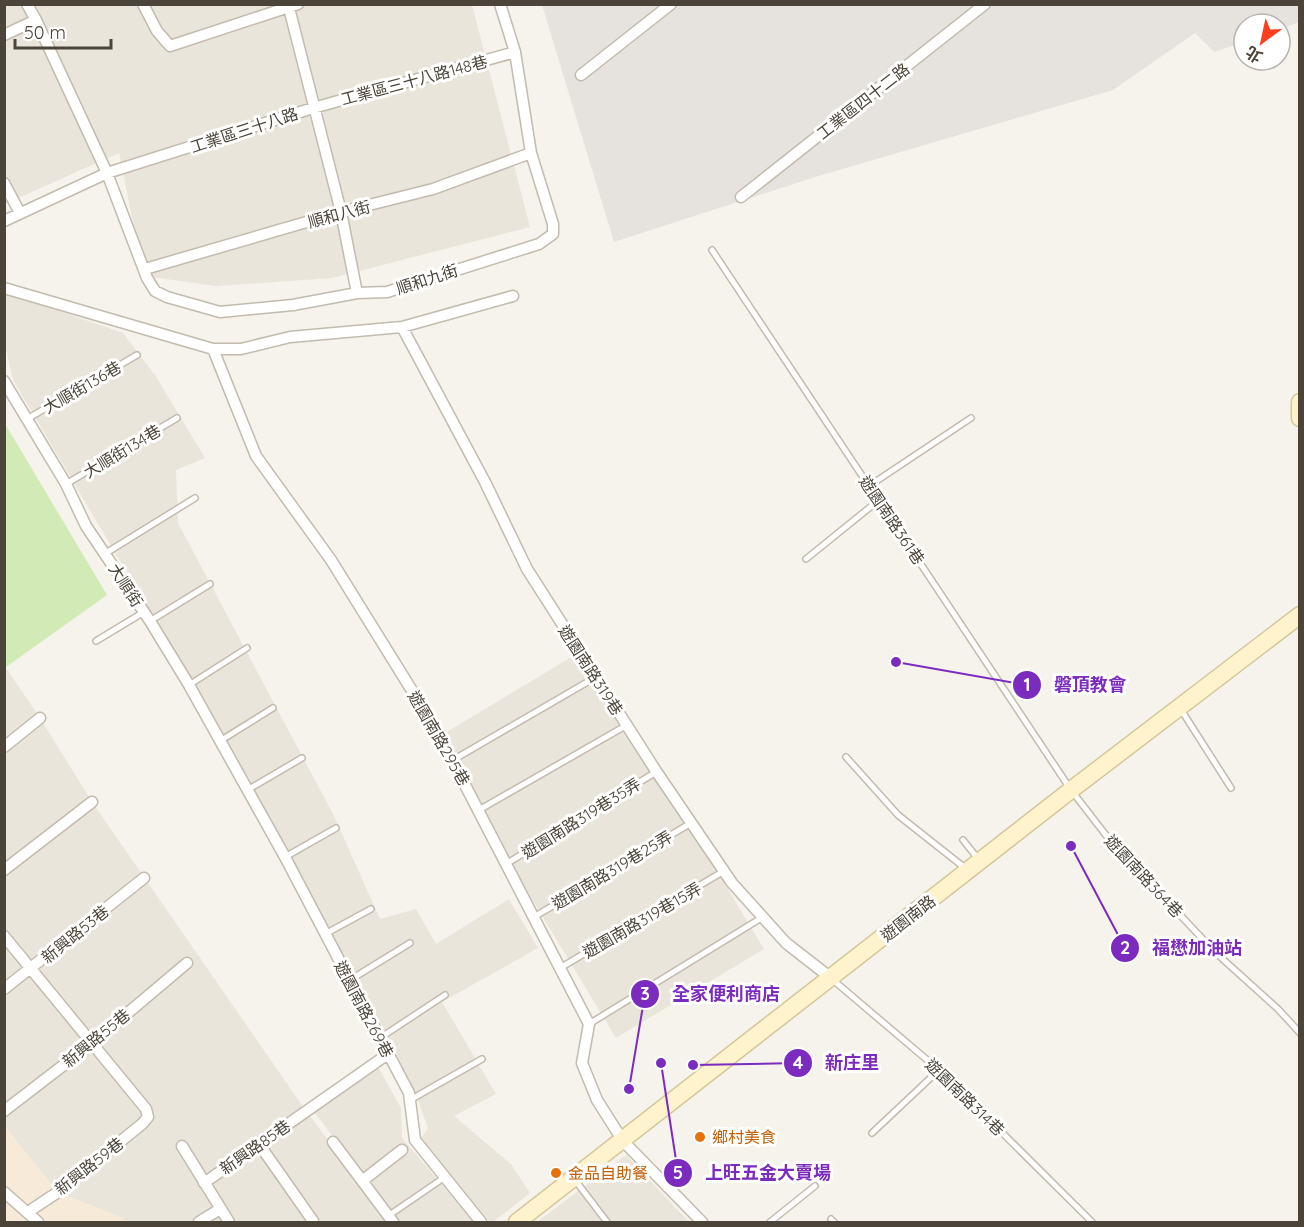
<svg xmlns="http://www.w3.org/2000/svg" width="1304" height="1227" font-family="Quicksand,'Noto Sans TC',sans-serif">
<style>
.residential{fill:#eae5da}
.commercial{fill:#f7ead8}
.industrial{fill:#e6e2dd}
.green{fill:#d2eab5}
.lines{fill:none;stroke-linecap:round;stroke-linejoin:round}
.lane-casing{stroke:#c2bbae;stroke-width:8}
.street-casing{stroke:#c2bbae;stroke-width:13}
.secondary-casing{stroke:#d6c79b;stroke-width:19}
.lane{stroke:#fff;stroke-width:5}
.street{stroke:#fff;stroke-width:10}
.secondary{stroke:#fff3cd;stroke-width:16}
.food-dot{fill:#e8710a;stroke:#fff;stroke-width:2}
.labels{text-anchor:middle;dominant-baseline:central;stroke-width:6;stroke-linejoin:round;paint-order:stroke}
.street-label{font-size:16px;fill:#4b4439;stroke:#fff}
.food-label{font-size:16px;fill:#c56008;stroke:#fff;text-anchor:start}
.leader{fill:none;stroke:#7b2cbf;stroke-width:2}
.callout-dot{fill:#7b2cbf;stroke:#fff;stroke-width:2}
.mark-label{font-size:18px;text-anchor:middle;font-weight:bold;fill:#fff}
.callout-label{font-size:18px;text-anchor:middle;font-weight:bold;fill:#7b2cbf;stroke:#fff;stroke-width:6;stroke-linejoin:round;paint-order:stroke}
</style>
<rect width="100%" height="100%" fill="#f6f3ec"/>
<path class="residential" d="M 4,5 L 472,5 L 530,227 L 332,278 L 216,286 L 144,276 L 119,153 L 5,204 Z
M 4,292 L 123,333 L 155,375 L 205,458 L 176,470 L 178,523 L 334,816 L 380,919 L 416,909 L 436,944 L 509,899 L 538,948 L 442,1002 L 496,1094 L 454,1116 L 511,1164 L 530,1193 L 493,1222 L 490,1222 L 420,1140 L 428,1128 L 415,1092 L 195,688 L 13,380 L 5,345 Z
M 583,650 L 764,949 L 616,1038 L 435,739 Z
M 4,665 L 40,718 L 92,802 L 306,1111 L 390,1222 L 55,1222 L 5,1192 Z
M 377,1065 L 401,1108 L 402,1138 L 474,1222 L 399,1222 L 311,1108 Z
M 626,1155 L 689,1222 L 537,1222 Z"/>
<path class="commercial" d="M 4,1125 L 58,1192 L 121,1217 L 127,1222 L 5,1222 Z"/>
<path class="industrial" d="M 1299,4 L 1300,22 L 1280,29 L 1280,24 L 1244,24 L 1244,42 L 1214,52 L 1195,33 L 1113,90 L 815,177 L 614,242 L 542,5 Z"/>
<path class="green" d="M 4,422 L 107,595 L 6,667 L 4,665 Z"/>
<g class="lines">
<g class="lane-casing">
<path id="lane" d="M 712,250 L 1071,790 L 1112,843 L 1216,953 L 1278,1009 L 1300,1033
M 27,419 L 137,355
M 66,484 L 177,418
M 869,486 L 971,418
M 106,553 L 195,498
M 806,559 L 879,500
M 150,621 L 210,584
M 96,641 L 144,612
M 189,685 L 247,648
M 1180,708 L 1231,788
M 220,741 L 273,708
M 846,757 L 898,815 L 965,868
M 453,760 L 596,677
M 249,789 L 302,758
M 479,810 L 627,725
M 963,840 L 979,860
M 285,857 L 336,828
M 506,864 L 656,772
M 534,917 L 691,823
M 325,934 L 371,909
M 560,968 L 724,871
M 350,980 L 410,943
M 833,980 L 939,1070 L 1092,1222
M 589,1024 L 763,917
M 380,1038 L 445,995
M 410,1100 L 482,1059
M 872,1133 L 939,1070
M 575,1180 L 607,1222
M 388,1216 L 445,1177
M 831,1219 L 834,1222
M 770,1222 L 815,1186"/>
</g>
<g class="street-casing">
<path id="street" d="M 27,4 L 36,20 L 107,173 L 147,278 L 155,291 L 167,297 L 220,312 L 293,305 L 357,293 L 387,292 L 539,244 L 553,234 L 553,224 L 531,153 L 515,52 L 500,4
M 143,4 L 157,31 L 170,46 L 298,4
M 288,4 L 341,212 L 357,293
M 4,35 L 36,20
M 581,75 L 671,4
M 4,183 L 20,213
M 741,197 L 985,4
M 4,221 L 107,173 L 313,108 L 515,52
M 145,269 L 341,212 L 433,189 L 531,153
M 4,288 L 213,349 L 241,349 L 290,337 L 402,327 L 513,296
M 402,327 L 485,482 L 527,569 L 656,771 L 732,883 L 786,943 L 831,978
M 213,349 L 256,456 L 331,560 L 437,731 L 506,864 L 589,1024 L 582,1063 L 597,1100 L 623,1141 L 702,1222
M 4,381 L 66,484 L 86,526 L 150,621 L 189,685 L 285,857 L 409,1093 L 415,1140 L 481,1222
M 4,747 L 40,718
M 4,870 L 92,802
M 4,936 L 146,1109 L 148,1117 L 142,1124 L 58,1192 L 28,1212
M 4,989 L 144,878
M 4,1111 L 91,1044 L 187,963
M 333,1142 L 393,1222
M 259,1144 L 313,1221 L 311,1222
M 182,1146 L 229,1222
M 362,1181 L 402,1150
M 204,1183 L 388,1054
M 4,1192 L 38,1222
M 199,1222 L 220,1209"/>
</g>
<g class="secondary-casing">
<path id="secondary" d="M 1300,402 L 1300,418
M 517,1222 L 1071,790 L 1300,615"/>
</g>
<use href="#lane" class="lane"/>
<use href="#street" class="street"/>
<use href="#secondary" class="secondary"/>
</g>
<g class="food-dot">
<circle cx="700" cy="1137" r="6"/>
<circle cx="556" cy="1173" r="6"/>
</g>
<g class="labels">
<g class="street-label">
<text transform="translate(414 80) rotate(-15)">工業區三十八路148巷</text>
<text transform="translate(863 101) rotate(-38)">工業區四十二路</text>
<text transform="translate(244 130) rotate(-18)">工業區三十八路</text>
<text transform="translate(339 214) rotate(-15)">順和八街</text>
<text transform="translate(427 279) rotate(-18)">順和九街</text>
<text transform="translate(82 387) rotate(-30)">大順街136巷</text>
<text transform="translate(122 451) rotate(-31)">大順街134巷</text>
<text transform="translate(892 520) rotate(56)">遊園南路361巷</text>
<text transform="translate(126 585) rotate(57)">大順街</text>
<text transform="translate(591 670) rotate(57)">遊園南路319巷</text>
<text transform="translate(439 738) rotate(60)">遊園南路295巷</text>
<text transform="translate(581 818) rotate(-32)">遊園南路319巷35弄</text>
<text transform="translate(612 870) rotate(-31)">遊園南路319巷25弄</text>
<text transform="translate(1144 876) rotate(47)">遊園南路364巷</text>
<text transform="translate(908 918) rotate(-38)">遊園南路</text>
<text transform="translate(642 920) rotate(-30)">遊園南路319巷15弄</text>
<text transform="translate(75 934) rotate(-39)">新興路53巷</text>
<text transform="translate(364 1009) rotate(62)">遊園南路269巷</text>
<text transform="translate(96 1038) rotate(-39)">新興路55巷</text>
<text transform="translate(965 1097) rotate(44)">遊園南路314巷</text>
<text transform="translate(255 1147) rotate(-35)">新興路85巷</text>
<text transform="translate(89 1166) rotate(-38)">新興路59巷</text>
</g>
<g class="food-label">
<text x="712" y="1137">鄉村美食</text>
<text x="568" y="1173">金品自助餐</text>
</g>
</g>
<path class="leader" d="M896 662L1027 685M1071 846L1125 948M629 1089L645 994M693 1065L798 1063M661 1063L678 1173"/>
<g class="callout-dot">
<circle cx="896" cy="662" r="6"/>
<circle cx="1071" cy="846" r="6"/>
<circle cx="629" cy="1089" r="6"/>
<circle cx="693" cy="1065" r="6"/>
<circle cx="661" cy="1063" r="6"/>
<circle cx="1027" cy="685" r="15"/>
<circle cx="1125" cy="948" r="15"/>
<circle cx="645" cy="994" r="15"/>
<circle cx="798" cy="1063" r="15"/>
<circle cx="678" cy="1173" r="15"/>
</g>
<g class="mark-label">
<text x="1027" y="691">1</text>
<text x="1125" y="954">2</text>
<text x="645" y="1000">3</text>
<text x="798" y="1069">4</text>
<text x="678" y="1179">5</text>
</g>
<g class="callout-label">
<text x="1090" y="691">磐頂教會</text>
<text x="1197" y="954">福懋加油站</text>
<text x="726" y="1000">全家便利商店</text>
<text x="852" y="1069">新庄里</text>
<text x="768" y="1179">上旺五金大賣場</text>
</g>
<rect width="1304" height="1227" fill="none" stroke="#4b4439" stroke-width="12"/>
<g transform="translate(1262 42) rotate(213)"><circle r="28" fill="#ffffff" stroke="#b7b4b0" stroke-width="1.5"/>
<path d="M0-4.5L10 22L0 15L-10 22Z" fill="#fc3f1d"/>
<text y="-9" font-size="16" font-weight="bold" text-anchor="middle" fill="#4b4439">北</text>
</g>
<path d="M15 39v9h96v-9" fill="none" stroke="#4b4439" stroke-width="3"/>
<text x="24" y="39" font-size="18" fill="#4b4439" stroke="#ffffff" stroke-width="4.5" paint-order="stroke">50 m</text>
</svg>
